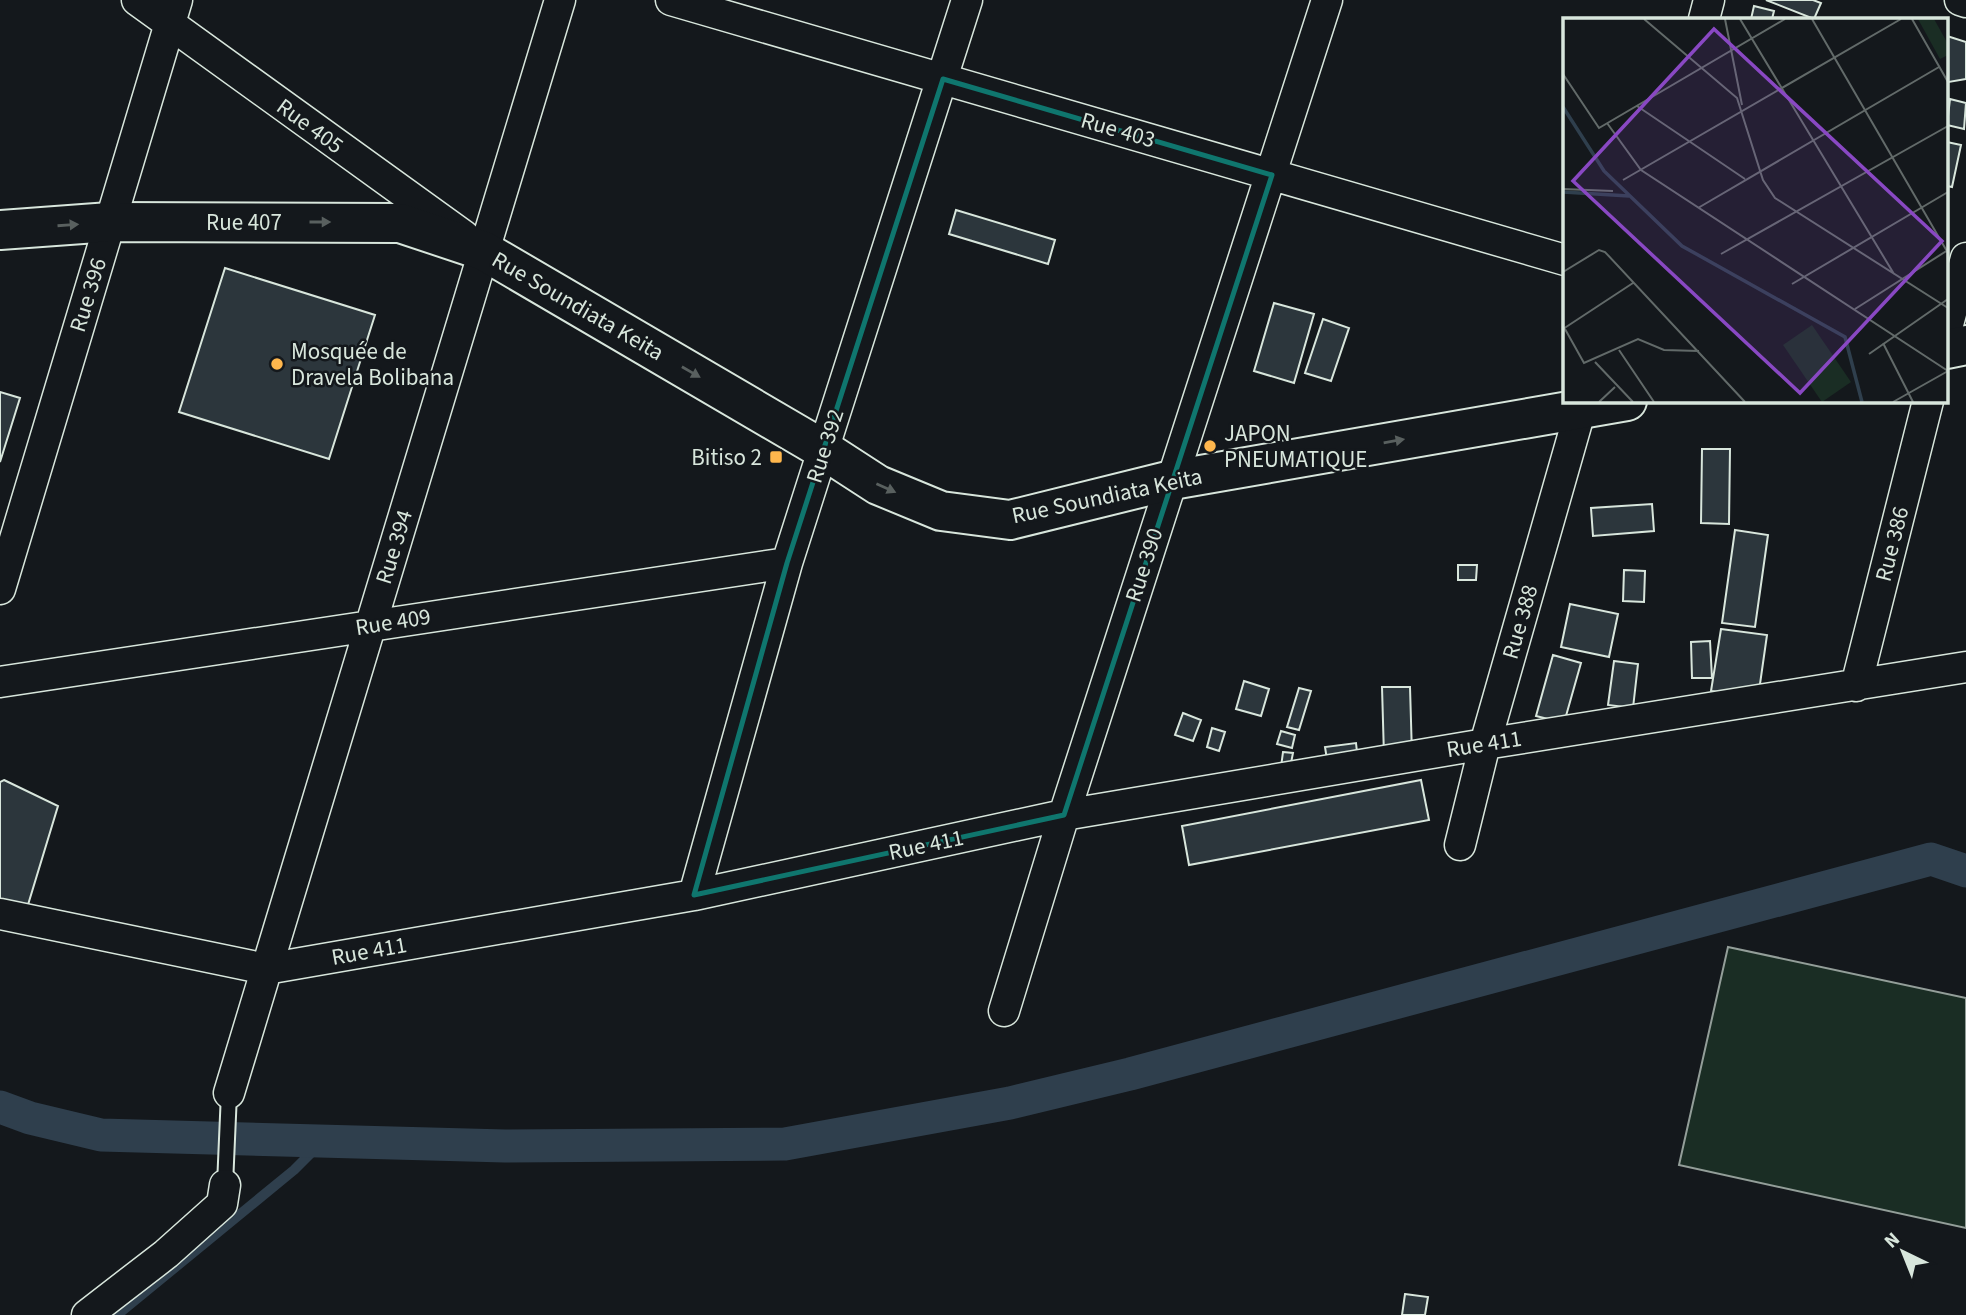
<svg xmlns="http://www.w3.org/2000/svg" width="1966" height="1315" font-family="'Source Sans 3',sans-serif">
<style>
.pitch{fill:#1a2d24;stroke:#939e99;stroke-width:2}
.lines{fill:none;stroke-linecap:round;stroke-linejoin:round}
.stream{stroke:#2f3f4d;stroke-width:10}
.canal{stroke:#2f3f4d;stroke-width:33}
.building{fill:#2c363c;stroke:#d8e6dc;stroke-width:2}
.lane-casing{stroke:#d8e6dc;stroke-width:18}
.street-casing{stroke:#d8e6dc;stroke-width:33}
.secondary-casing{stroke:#d8e6dc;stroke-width:42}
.lane{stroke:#14181c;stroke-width:14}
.street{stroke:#14181c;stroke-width:30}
.secondary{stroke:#14181c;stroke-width:38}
.oneway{fill:#59605f}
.marked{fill:none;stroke:#0f766e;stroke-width:5;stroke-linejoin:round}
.poi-dot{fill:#ffb74d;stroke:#14181c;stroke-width:2.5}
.labels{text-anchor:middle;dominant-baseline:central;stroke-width:5;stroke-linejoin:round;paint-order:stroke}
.street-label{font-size:23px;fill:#d8e6dc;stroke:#14181c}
.poi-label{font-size:23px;fill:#d8e6dc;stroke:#14181c;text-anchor:start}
.inset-river{fill:none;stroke:#2f3f4d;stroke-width:3.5}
.inset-road{fill:none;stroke:#626a69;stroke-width:2}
.view{fill:#8948c3;fill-opacity:0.15;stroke:#8948c3;stroke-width:3.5}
.inset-edge{fill:none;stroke:#d8e6dc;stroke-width:3.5}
</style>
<rect width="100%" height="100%" fill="#14181c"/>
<path class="pitch" d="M 1728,947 L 1966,998 L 1966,1228 L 1679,1165 Z"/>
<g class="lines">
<path class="stream" d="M 117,1315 L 294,1170 L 323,1141"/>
<path class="canal" d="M 0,1107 L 30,1118 L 101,1135 L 505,1146 L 785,1144 L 1010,1103 L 1130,1074 L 1931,859 L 1966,871"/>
</g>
<path class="building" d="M 1766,0 L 1813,0 L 1821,3 L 1814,19 Z
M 1754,6 L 1774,11 L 1772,19 L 1751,19 Z
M 1947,36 L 1966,42 L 1966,79 L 1948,82 L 1947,88 Z
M 1950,99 L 1966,103 L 1964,129 L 1947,125 Z
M 1947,142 L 1961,145 L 1952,187 L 1947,186 Z
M 956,210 L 1055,240 L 1048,264 L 949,234 Z
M 225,268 L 375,315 L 329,459 L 179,412 Z
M 1274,303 L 1314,314 L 1294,383 L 1254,371 Z
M 1323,319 L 1349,328 L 1331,381 L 1305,373 Z
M 0,392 L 20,398 L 0,462 Z
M 1702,449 L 1730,449 L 1729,524 L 1701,523 Z
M 1652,504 L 1654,531 L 1593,536 L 1591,508 Z
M 1735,530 L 1768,535 L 1755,627 L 1722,623 Z
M 1458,565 L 1477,565 L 1476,580 L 1458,580 Z
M 1624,570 L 1645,571 L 1644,602 L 1623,601 Z
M 1570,604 L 1618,614 L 1609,657 L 1561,647 Z
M 1721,629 L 1767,635 L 1758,698 L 1711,691 Z
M 1710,641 L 1712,678 L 1692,678 L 1691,642 Z
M 1553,655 L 1581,663 L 1564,723 L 1536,716 Z
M 1614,661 L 1638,664 L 1633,708 L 1608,705 Z
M 1244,681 L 1269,689 L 1261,716 L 1236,709 Z
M 1382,687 L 1410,687 L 1412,755 L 1384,756 Z
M 1299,688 L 1311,691 L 1299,730 L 1287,727 Z
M 1183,713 L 1201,720 L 1193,741 L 1175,735 Z
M 1212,728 L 1225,732 L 1219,751 L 1207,747 Z
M 1281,731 L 1295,735 L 1292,748 L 1277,744 Z
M 1356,743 L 1358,761 L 1328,766 L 1325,747 Z
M 1283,752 L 1293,753 L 1290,768 L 1281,767 Z
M 4,780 L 58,806 L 27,908 L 0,901 L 0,782 Z
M 1421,780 L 1429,820 L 1189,865 L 1182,826 Z
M 1405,1294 L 1428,1297 L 1425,1315 L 1402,1315 Z"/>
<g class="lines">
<g class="lane-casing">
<path id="lane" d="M 225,1185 L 229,1093"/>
</g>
<g class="street-casing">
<path id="street" d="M 137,0 L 464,236
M 671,0 L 1565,260
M 1960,0 L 1966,2
M 1704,19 L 1709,0
M 1947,328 L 1966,258
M 0,589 L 177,0
M 0,682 L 787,563
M 1856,686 L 1928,401
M 1460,845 L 1485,744 L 1583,401
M 694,895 L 787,563 L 967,0
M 0,914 L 266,969 L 694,895 L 1064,815 L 1485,744 L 1966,667
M 1004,1011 L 1064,815 L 1327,0
M 229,1093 L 560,0
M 87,1315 L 166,1254 L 222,1204 L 225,1185"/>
</g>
<g class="secondary-casing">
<path id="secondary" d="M 0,230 L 110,222 L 400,223 L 484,251 L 824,450 L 878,485 L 941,511 L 1010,520 L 1172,480 L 1627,401
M 1947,349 L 1966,345"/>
</g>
<use href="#lane" class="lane"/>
<use href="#street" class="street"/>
<use href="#secondary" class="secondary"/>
</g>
<defs><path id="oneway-solid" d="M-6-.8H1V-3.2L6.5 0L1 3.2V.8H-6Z" transform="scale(1.75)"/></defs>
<g class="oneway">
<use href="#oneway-solid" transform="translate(320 222)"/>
<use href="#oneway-solid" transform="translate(68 225) rotate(-4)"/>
<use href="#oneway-solid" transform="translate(691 372) rotate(30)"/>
<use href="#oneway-solid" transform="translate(1394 441) rotate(-10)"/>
<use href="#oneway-solid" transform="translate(886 488) rotate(24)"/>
</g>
<path class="marked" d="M 943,79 L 1272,175 L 1064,815 L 694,895 L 787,563 Z"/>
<g class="poi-dot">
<circle cx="277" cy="364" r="7"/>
<circle cx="1210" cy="446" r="7"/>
<rect x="769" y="450" width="14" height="14" rx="3.5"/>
</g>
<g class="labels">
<g class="street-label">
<text transform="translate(310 126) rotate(36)">Rue 405</text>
<text transform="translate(1118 130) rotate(16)">Rue 403</text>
<text x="244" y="222">Rue 407</text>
<text transform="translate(88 295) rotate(-73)">Rue 396</text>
<text transform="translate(578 306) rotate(30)">Rue Soundiata Keita</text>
<text transform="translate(825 446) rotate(-72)">Rue 392</text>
<text transform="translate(1107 496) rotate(-12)">Rue Soundiata Keita</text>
<text transform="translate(1892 544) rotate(-76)">Rue 386</text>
<text transform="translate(394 547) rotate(-73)">Rue 394</text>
<text transform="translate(1144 565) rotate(-72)">Rue 390</text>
<text transform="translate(393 622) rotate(-9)">Rue 409</text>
<text transform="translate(1520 622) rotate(-74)">Rue 388</text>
<text transform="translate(1484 744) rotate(-9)">Rue 411</text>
<text transform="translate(926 845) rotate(-12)">Rue 411</text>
<text transform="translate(369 951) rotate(-10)">Rue 411</text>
</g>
<g class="poi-label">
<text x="291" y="351">Mosquée de<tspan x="291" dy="26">Dravela Bolibana</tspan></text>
<text x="1224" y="433">JAPON<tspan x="1224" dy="26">PNEUMATIQUE</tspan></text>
<text x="762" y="457" text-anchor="end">Bitiso 2</text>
</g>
</g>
<g transform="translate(1563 18)">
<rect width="385" height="385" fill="#14181c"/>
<path d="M 355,1 L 371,1 L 385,26 L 385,37 L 377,41 Z" fill="#1a2d24"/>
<path d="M 249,307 L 288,364 L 259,384 L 220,327 Z" fill="#1a2d24"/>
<path class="inset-river" d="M 0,89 L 41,153 L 119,228 L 282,319 L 299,384M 0,174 L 66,178"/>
<path class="inset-road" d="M 81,1 L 174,80 L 200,162 L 212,180 L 385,290M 162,1 L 179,87M 177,1 L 331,256M 249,1 L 385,235M 349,1 L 385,64M 0,56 L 36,110 L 222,1M 74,88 L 182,161M 44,105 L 78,152 L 385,353M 60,162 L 338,1M 0,171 L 50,173M 135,190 L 376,49M 158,236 L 385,108M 0,254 L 36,232 L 42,234 L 182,384M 229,266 L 385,174M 292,291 L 385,232M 0,311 L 70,265M 2,311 L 21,345 L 75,321 L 101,332 L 136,333M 320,325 L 350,384M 56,332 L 91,384M 306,336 L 385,281M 32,344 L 70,384M 36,384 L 52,369M 330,384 L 385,353"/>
<path class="view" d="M 151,11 L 379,223 L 237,375 L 10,163 Z"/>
<rect width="385" height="385" class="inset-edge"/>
</g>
<g transform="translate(1903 1252) rotate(317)" stroke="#14181c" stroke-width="5" paint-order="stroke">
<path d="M0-5L12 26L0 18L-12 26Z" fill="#d8e6dc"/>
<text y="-10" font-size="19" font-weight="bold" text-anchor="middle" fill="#d8e6dc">N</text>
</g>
</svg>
